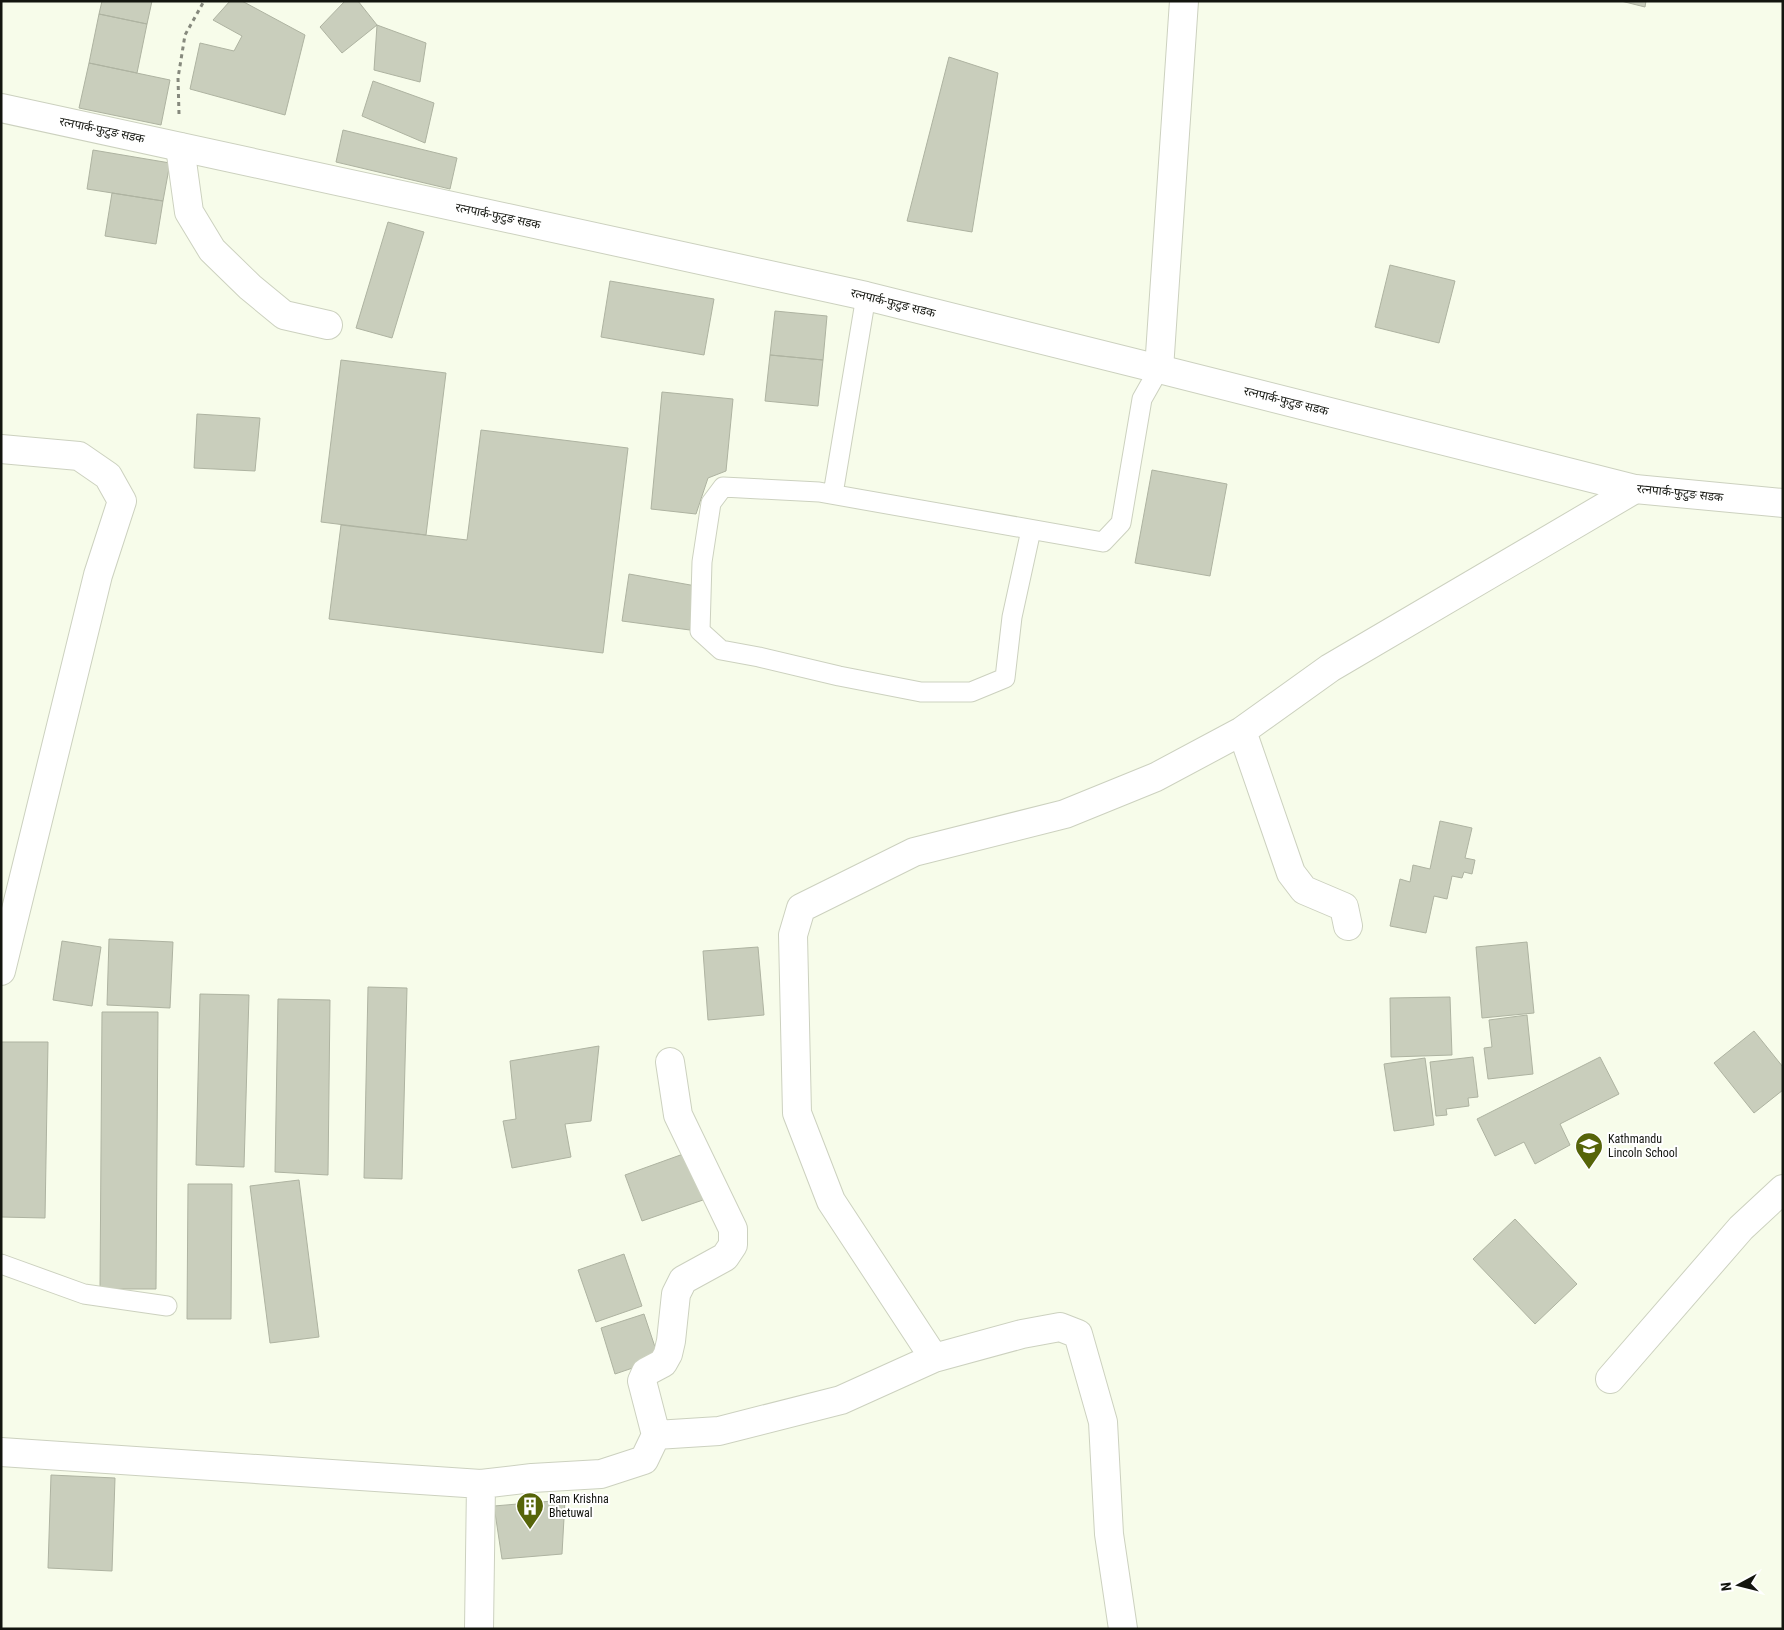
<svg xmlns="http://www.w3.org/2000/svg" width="1784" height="1630" font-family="'Roboto Condensed','Noto Sans Devanagari',sans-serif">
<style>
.building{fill:#c9cebc;stroke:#aeb3a1}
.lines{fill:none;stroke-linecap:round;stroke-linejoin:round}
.lane-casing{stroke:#ccd1bf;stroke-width:21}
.street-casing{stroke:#ccd1bf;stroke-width:30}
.secondary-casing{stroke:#ccd1bf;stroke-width:30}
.path{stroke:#86897d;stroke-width:3;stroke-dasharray:4 4;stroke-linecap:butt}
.lane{stroke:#fff;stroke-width:19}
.street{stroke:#fff;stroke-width:28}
.secondary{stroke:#fff;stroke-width:28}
.labels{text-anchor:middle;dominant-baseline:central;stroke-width:4;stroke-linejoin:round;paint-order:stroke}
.street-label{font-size:12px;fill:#13150f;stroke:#fff}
.poi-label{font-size:12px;fill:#13150f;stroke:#fff;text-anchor:start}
</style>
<rect width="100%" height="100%" fill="#f7fcea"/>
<path class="building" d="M 102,1 L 152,1 L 147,24 L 99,14 Z
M 230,1 L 242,1 L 305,35 L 285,115 L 190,89 L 200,43 L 234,51 L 242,36 L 213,20 Z
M 345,1 L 358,1 L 377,25 L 342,53 L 320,27 Z
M 1621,1 L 1646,1 L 1645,7 Z
M 99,14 L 147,24 L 137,73 L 89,63 Z
M 377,25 L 426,43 L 420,82 L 374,70 Z
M 949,57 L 998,73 L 972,232 L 907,221 Z
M 89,63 L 170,80 L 161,125 L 79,108 Z
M 373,81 L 434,103 L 425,143 L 362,116 Z
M 343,130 L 457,158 L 450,189 L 336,162 Z
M 93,150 L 170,163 L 163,201 L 87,189 Z
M 112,193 L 163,201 L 156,244 L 105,236 Z
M 388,222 L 424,232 L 392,338 L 356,328 Z
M 1390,265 L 1455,281 L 1439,343 L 1375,327 Z
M 610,281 L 714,299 L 704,355 L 601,337 Z
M 775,311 L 827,316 L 823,360 L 770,355 Z
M 770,355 L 823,360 L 818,406 L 765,401 Z
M 341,360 L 446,373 L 426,535 L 321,522 Z
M 662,392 L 733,399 L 726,471 L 708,478 L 696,514 L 651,509 Z
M 197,414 L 260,418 L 255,471 L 194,468 Z
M 481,430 L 628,448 L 603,653 L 329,619 L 341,525 L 467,540 Z
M 1152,470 L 1227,484 L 1210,576 L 1135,563 Z
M 629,574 L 696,586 L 690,630 L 622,621 Z
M 1440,821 L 1472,828 L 1465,858 L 1475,860 L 1472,874 L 1464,872 L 1462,878 L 1452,876 L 1447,899 L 1434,896 L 1426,933 L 1390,926 L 1400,879 L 1410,882 L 1413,865 L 1430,869 Z
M 109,939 L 173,942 L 170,1008 L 107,1005 Z
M 62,941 L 101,947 L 92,1006 L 53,1000 Z
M 1527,942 L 1534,1013 L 1482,1018 L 1476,947 Z
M 758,947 L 764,1015 L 708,1020 L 703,951 Z
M 368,987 L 407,988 L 402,1179 L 364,1178 Z
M 200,994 L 249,995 L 244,1167 L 196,1165 Z
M 1450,997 L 1452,1055 L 1391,1057 L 1390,998 Z
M 278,999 L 330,1000 L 328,1175 L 275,1172 Z
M 102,1012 L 158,1012 L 156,1289 L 100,1289 Z
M 1527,1015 L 1533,1074 L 1488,1079 L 1484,1048 L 1492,1047 L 1489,1020 Z
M 1754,1031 L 1783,1067 L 1783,1090 L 1754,1113 L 1714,1063 Z
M 1,1042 L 48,1042 L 45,1218 L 1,1217 Z
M 599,1046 L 591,1121 L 565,1124 L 571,1157 L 512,1168 L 503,1121 L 516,1119 L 510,1061 Z
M 1473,1057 L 1478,1097 L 1468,1098 L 1469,1106 L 1446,1109 L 1447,1115 L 1436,1116 L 1430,1062 Z
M 1600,1057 L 1619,1094 L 1560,1124 L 1570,1145 L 1535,1164 L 1524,1142 L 1495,1156 L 1477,1119 Z
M 1425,1058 L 1434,1125 L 1394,1131 L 1384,1064 Z
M 686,1153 L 703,1200 L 642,1221 L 625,1175 Z
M 299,1180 L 319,1337 L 270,1343 L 250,1186 Z
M 188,1184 L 232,1184 L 231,1319 L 187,1319 Z
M 1515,1219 L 1577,1284 L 1535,1324 L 1473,1259 Z
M 624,1254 L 642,1306 L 596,1322 L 578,1270 Z
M 644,1314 L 659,1359 L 615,1374 L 601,1328 Z
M 51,1475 L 115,1478 L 112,1571 L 48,1568 Z
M 565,1500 L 562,1554 L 502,1559 L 494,1506 Z"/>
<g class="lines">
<g class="lane-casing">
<path id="lane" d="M 833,494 L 866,296
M 1031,530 L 1012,617 L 1005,678 L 971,692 L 921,692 L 839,676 L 759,657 L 721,650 L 700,631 L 702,562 L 711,503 L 723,487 L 819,492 L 1103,542 L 1121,523 L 1142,399 L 1159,369
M 1,1264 L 84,1294 L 167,1306"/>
</g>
<g class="street-casing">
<path id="street" d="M 180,147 L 189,212 L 212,250 L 250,287 L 284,315 L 328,325
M 1159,369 L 1184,1
M 1,449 L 79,456 L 108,476 L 122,501 L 98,575 L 1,971
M 1242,731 L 1291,873 L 1304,890 L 1344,907 L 1348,926
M 934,1358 L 831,1201 L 797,1113 L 793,935 L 801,908 L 914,852 L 1065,814 L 1156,777 L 1242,731 L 1330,668 L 1635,489
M 1610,1379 L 1741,1228 L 1783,1189
M 656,1435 L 719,1431 L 841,1400 L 934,1358 L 1022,1334 L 1060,1327 L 1078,1334 L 1103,1422 L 1109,1534 L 1123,1629
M 1,1452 L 481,1484 L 479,1629
M 481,1484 L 532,1478 L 601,1474 L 644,1460 L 656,1435 L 642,1381 L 646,1372 L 663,1363 L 668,1354 L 671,1341 L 676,1294 L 683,1280 L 725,1257 L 733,1245 L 733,1229 L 678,1115 L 670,1062"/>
</g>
<g class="secondary-casing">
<path id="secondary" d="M 1,108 L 866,296 L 1159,369 L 1635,489 L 1783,503"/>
</g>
<path class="path" d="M 179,114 L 178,78 L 185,35 L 204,1"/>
<use href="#lane" class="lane"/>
<use href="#street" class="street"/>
<use href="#secondary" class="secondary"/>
</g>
<defs>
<g id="school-pin" transform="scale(1.4375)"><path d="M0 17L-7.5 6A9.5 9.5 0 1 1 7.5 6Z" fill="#566409" stroke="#fff"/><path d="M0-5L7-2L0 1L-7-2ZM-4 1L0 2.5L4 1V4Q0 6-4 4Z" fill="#fff"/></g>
<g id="building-pin" transform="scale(1.4375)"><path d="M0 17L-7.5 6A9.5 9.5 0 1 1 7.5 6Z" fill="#566409" stroke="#fff"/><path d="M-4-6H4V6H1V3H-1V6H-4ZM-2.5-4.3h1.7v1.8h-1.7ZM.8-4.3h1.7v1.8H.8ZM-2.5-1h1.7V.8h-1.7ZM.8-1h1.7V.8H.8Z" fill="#fff"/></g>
</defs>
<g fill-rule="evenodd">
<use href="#school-pin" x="1589" y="1146"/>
<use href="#building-pin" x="530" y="1506"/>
</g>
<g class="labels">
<g class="street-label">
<text transform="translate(102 130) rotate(12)">रत्नपार्क-फुटुङ सडक</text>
<text transform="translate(498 216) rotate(12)">रत्नपार्क-फुटुङ सडक</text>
<text transform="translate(893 303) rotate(14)">रत्नपार्क-फुटुङ सडक</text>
<text transform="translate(1286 401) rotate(14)">रत्नपार्क-फुटुङ सडक</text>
<text transform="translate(1680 493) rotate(6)">रत्नपार्क-फुटुङ सडक</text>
</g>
<g class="poi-label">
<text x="1608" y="1139">Kathmandu<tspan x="1608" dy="14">Lincoln School</tspan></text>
<text x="549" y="1499">Ram Krishna<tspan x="549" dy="14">Bhetuwal</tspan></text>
</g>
</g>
<rect width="1784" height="1630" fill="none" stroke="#13150f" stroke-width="5"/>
<g transform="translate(1739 1585) rotate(263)" stroke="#ffffff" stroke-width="4" paint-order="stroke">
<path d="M0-4L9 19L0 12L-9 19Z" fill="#13150f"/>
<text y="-8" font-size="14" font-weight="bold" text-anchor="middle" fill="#13150f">N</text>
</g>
</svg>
